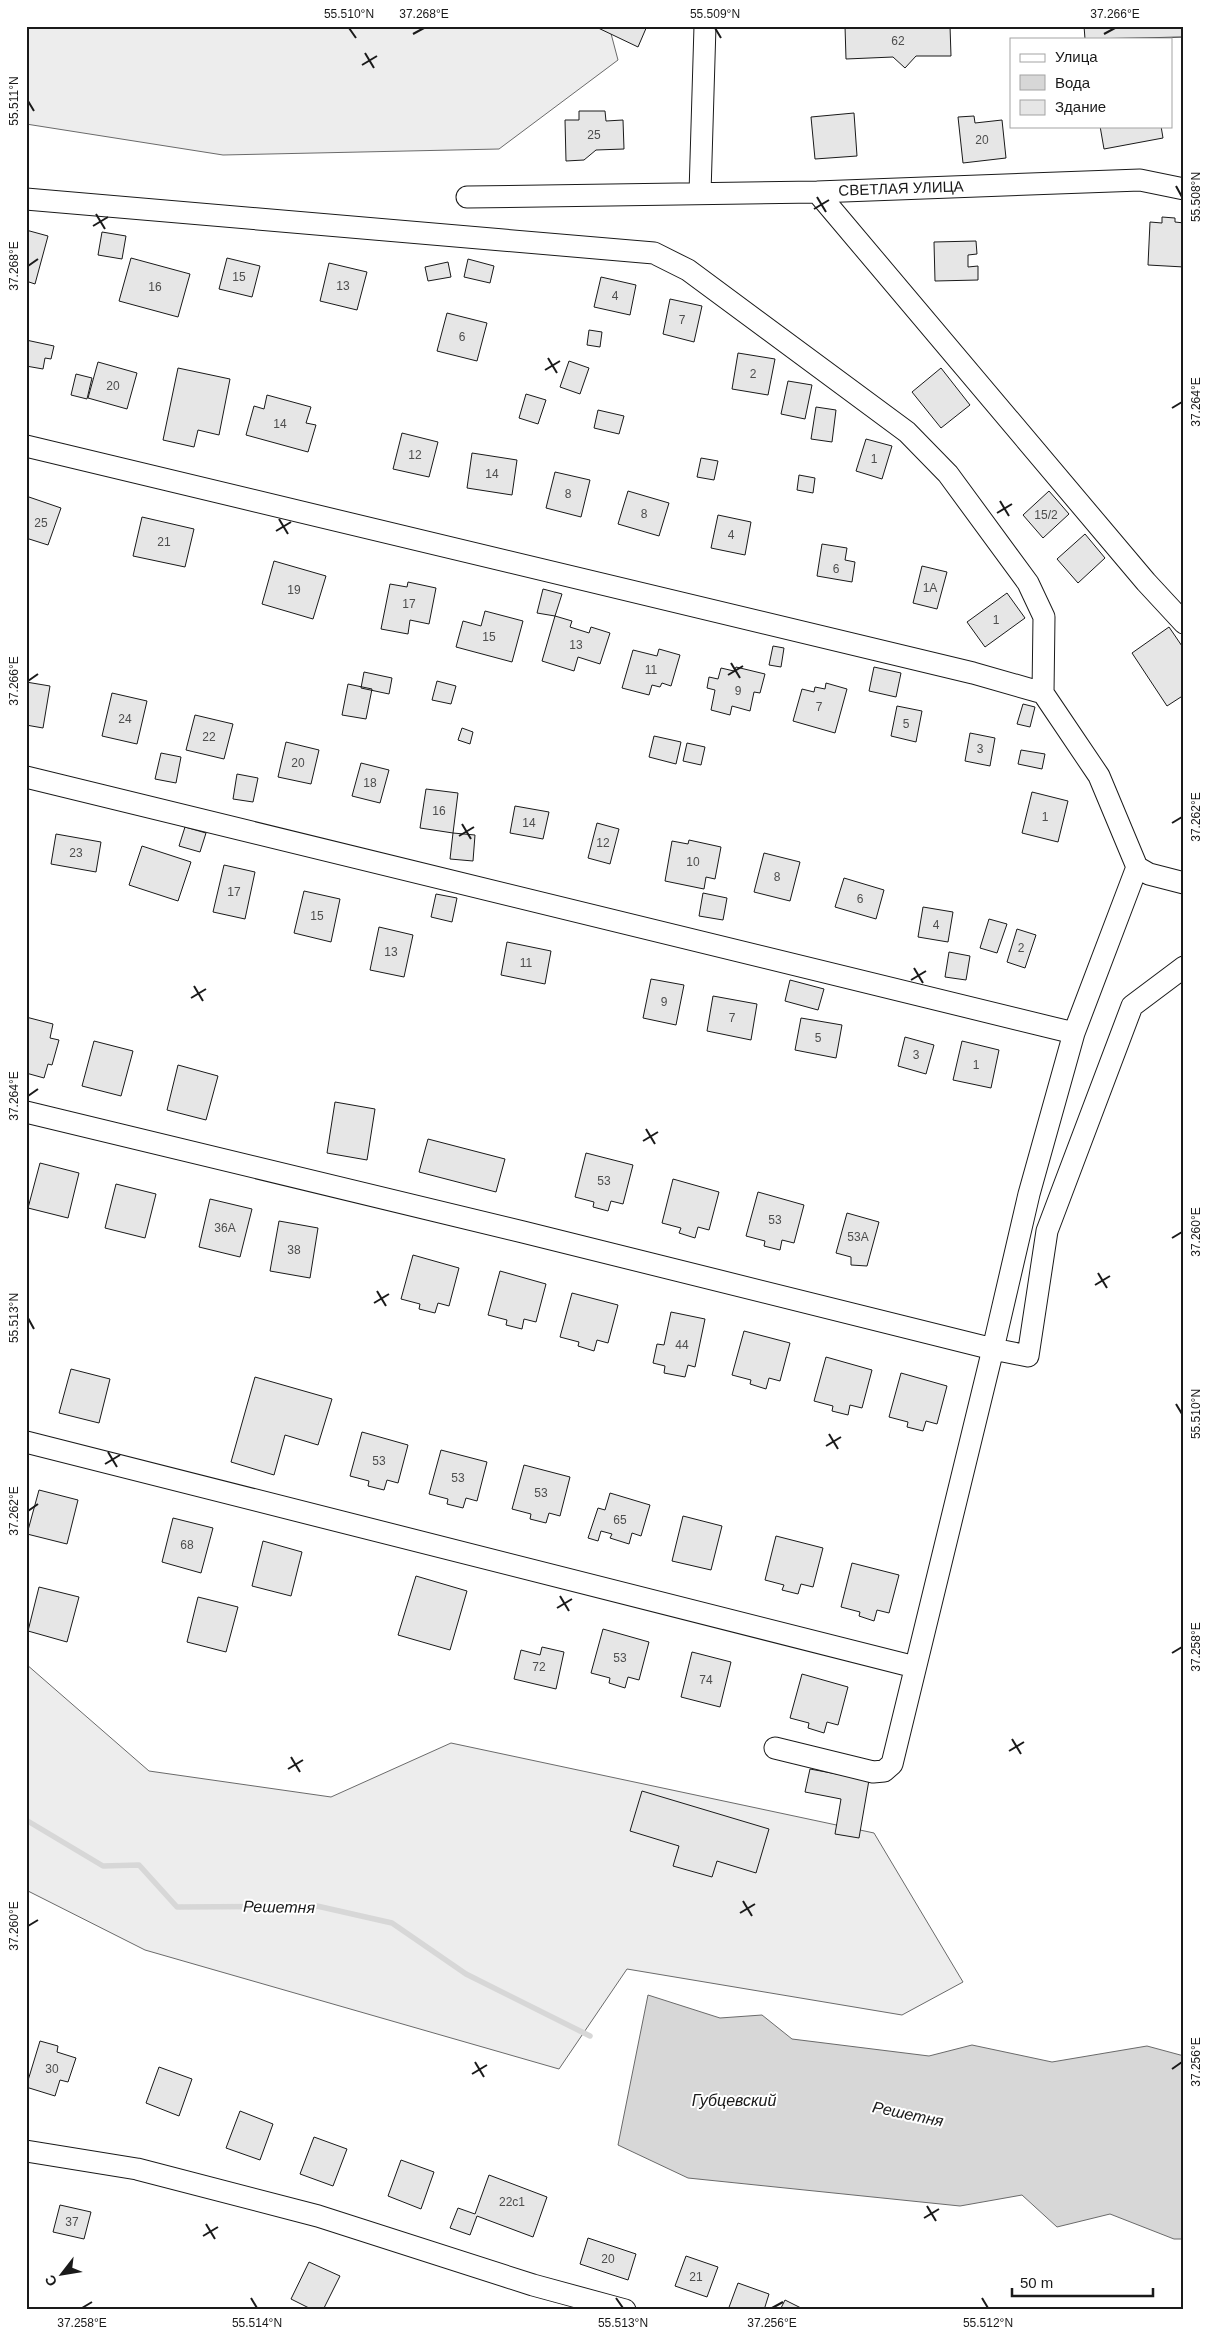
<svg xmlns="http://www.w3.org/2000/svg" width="1210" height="2336" font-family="Arial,sans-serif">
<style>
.built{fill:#ededed;stroke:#6a6a6a}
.water{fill:#d7d7d7;stroke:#6a6a6a}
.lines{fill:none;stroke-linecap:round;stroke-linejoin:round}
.stream{stroke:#d7d7d7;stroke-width:5.5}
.building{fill:#e6e6e6;stroke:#1a1a1a}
.minor-casing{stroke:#1a1a1a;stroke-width:23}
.minor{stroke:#fff;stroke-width:21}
.ticks{fill:none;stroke:#1a1a1a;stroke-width:2}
.labels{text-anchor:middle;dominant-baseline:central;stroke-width:4;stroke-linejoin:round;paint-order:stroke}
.number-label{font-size:12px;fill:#4d4d4d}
.street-label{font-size:15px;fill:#1a1a1a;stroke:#fff}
.water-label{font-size:16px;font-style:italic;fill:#1a1a1a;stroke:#fff}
.neatline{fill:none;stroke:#1a1a1a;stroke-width:2}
.ticks-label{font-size:12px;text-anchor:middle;fill:#1a1a1a}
</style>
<rect width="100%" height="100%" fill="#fff"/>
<path class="built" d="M 26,26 L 609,26 L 618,60 L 499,149 L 223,155 L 26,124 Z
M 26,1664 L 149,1771 L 331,1797 L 451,1743 L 874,1833 L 963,1982 L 902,2015 L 627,1969 L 559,2069 L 145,1950 L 26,1890 Z"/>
<path class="water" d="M 648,1995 L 720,2018 L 762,2015 L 792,2039 L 929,2056 L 972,2045 L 1052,2062 L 1147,2046 L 1184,2056 L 1184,2239 L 1174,2239 L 1110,2214 L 1057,2227 L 1022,2195 L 960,2206 L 688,2178 L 618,2145 Z"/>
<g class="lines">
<path class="stream" d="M 26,1820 L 103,1866 L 139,1865 L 177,1907 L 317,1906 L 392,1923 L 466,1974 L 590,2036"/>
</g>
<path class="building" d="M 594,26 L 647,26 L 638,47 Z
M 845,26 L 950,26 L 951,56 L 916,56 L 905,68 L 893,57 L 846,59 Z
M 1084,26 L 1184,26 L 1184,37 L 1085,39 Z
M 579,111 L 605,111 L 606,121 L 623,120 L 624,149 L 596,150 L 584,160 L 566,161 L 565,120 L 579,120 Z
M 854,113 L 857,156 L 815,159 L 811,117 Z
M 974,116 L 975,123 L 1002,120 L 1006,158 L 963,163 L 958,117 Z
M 1100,126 L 1161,126 L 1163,138 L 1104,149 Z
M 1162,217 L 1175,218 L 1175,222 L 1184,223 L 1184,267 L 1148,265 L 1150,222 L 1162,223 Z
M 26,230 L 48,236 L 35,284 L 26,281 Z
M 102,232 L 126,236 L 122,259 L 98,255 Z
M 976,241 L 977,254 L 968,255 L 968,267 L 978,266 L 978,280 L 935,281 L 934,242 Z
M 131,258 L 190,274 L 178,317 L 119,301 Z
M 227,258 L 260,266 L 252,297 L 219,289 Z
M 468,259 L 494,266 L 490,283 L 464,277 Z
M 448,262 L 451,277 L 428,281 L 425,267 Z
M 329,263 L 367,272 L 357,310 L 320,301 Z
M 601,277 L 636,285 L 630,315 L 594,307 Z
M 670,299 L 702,306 L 694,342 L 663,334 Z
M 447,313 L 487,323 L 477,361 L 437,351 Z
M 589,330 L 602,332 L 600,347 L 587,345 Z
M 26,340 L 54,346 L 51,359 L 45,358 L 43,369 L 26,366 Z
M 738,353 L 775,359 L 768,395 L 732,389 Z
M 569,361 L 589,368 L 580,394 L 560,387 Z
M 98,362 L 137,373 L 127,409 L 88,398 Z
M 178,368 L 230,379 L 219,435 L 198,430 L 194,447 L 163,440 Z
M 941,368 L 970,405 L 941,428 L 912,392 Z
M 76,374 L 92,378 L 87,399 L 71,395 Z
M 788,381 L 812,385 L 805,419 L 781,414 Z
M 526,394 L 546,400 L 538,424 L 519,418 Z
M 267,395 L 311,407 L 306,423 L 316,425 L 308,452 L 246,435 L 254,406 L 264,409 Z
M 816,407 L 836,410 L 832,442 L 811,439 Z
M 598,410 L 624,416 L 619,434 L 594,428 Z
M 402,433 L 438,442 L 429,477 L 393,469 Z
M 866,439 L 892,446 L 882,479 L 856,471 Z
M 472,453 L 517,460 L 512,495 L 467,488 Z
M 701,458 L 718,461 L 714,480 L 697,477 Z
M 555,472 L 590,480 L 581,517 L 546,508 Z
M 799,475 L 815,478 L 813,493 L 797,490 Z
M 628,491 L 669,503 L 659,536 L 618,524 Z
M 1049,491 L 1069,514 L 1043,538 L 1023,515 Z
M 26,496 L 61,508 L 48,545 L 26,538 Z
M 718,515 L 751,522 L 745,555 L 711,548 Z
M 142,517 L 194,529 L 185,567 L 133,556 Z
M 1085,534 L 1105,558 L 1078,583 L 1057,559 Z
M 822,544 L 847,548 L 845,560 L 855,562 L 852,582 L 817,576 Z
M 274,561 L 326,576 L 313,619 L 262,604 Z
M 922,566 L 947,572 L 937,609 L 913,603 Z
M 408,582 L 436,588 L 429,624 L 410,620 L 408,634 L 381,629 L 390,584 L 407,587 Z
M 543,589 L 562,594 L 555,616 L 537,613 Z
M 1007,593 L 1025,618 L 985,647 L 967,622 Z
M 485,611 L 523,621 L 512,662 L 456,647 L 463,621 L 481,626 Z
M 555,616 L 572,621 L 570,627 L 589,633 L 591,627 L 610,633 L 600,664 L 578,657 L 574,671 L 542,661 Z
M 1169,627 L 1184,649 L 1184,695 L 1167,706 L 1132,653 Z
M 773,646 L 784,648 L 781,667 L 769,665 Z
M 659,649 L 680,655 L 671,686 L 662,683 L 660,687 L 652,685 L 649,695 L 622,688 L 633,650 L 657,656 Z
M 736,667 L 765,674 L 760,693 L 754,692 L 750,711 L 732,706 L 730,715 L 711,710 L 715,690 L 707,688 L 709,677 L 718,679 L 721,668 L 734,671 Z
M 874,667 L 901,673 L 896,697 L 869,691 Z
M 364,672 L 392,678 L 389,694 L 361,688 Z
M 437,681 L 456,686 L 451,704 L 432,700 Z
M 26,682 L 50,686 L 43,728 L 26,725 Z
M 826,683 L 847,689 L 835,733 L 793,721 L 802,689 L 814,692 L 815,687 L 825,689 Z
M 348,684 L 372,689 L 366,719 L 342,715 Z
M 112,693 L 147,701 L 137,744 L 102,736 Z
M 1023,704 L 1035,707 L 1030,727 L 1017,724 Z
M 897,706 L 922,711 L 916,742 L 891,736 Z
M 195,715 L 233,724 L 224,759 L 186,750 Z
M 462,728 L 473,732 L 470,744 L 458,740 Z
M 970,733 L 995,738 L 990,766 L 965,761 Z
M 654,736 L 681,742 L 676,764 L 649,757 Z
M 286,742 L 319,750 L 311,784 L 278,777 Z
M 687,743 L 705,747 L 701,765 L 683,761 Z
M 1021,750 L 1045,754 L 1042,769 L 1018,764 Z
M 161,753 L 181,757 L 176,783 L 155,779 Z
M 361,763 L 389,770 L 380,803 L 352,796 Z
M 237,774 L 258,778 L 253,802 L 233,799 Z
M 426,789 L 458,793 L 453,833 L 420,828 Z
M 1032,792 L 1068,801 L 1058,842 L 1022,833 Z
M 515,806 L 549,812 L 543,839 L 510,833 Z
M 597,823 L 619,829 L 610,864 L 588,858 Z
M 185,827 L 206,833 L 200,852 L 179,846 Z
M 453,833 L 475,835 L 473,861 L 450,859 Z
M 56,834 L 101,842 L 96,872 L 51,864 Z
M 689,840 L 721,847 L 715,879 L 706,877 L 704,889 L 665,881 L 672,841 L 688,844 Z
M 142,846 L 191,862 L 178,901 L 129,885 Z
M 764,853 L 800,862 L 790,901 L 754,892 Z
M 224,865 L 255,872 L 245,919 L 213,912 Z
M 844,878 L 884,890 L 876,919 L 835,907 Z
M 304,891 L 340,899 L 331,942 L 294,933 Z
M 703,893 L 727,898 L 723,920 L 699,916 Z
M 436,894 L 457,898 L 452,922 L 431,917 Z
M 923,907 L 953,912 L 948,942 L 918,937 Z
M 989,919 L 1007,924 L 997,953 L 980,948 Z
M 379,927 L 413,935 L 404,977 L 370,970 Z
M 1017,929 L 1036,935 L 1025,968 L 1007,962 Z
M 507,942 L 551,951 L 545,984 L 501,975 Z
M 949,952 L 970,956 L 966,980 L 945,977 Z
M 651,979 L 684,985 L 676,1025 L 643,1018 Z
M 790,980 L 824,989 L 818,1010 L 785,1001 Z
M 713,996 L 757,1004 L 751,1040 L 707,1031 Z
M 26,1017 L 53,1024 L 50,1038 L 59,1040 L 52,1065 L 48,1064 L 44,1078 L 26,1073 Z
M 801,1018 L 842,1025 L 836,1058 L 795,1050 Z
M 905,1037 L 934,1045 L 926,1074 L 898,1066 Z
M 94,1041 L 133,1051 L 121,1096 L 82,1086 Z
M 962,1041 L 999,1050 L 991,1088 L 953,1080 Z
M 178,1065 L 218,1076 L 206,1120 L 167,1110 Z
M 335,1102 L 375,1109 L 367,1160 L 327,1153 Z
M 428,1139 L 505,1159 L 496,1192 L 419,1172 Z
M 586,1153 L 633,1165 L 623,1204 L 611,1201 L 608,1211 L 593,1207 L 594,1202 L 575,1197 Z
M 40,1163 L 79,1173 L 68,1218 L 28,1208 Z
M 673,1179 L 719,1192 L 709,1230 L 698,1227 L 695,1238 L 679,1233 L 681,1228 L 662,1223 Z
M 116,1184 L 156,1194 L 145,1238 L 105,1228 Z
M 758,1192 L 804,1205 L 794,1243 L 782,1240 L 780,1250 L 764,1246 L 765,1241 L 746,1236 Z
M 210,1199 L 252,1209 L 240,1257 L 199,1247 Z
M 847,1213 L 879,1222 L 867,1266 L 851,1265 L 851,1257 L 836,1253 Z
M 279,1221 L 318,1228 L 310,1278 L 270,1271 Z
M 413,1255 L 459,1268 L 449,1306 L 438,1303 L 435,1313 L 419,1309 L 420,1304 L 401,1299 Z
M 500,1271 L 546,1284 L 536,1322 L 524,1319 L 522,1329 L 506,1325 L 507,1320 L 488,1315 Z
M 572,1293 L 618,1305 L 608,1343 L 597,1340 L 594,1351 L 578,1346 L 579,1342 L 560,1337 Z
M 671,1312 L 705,1319 L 695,1367 L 688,1365 L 685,1377 L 664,1373 L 665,1366 L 653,1363 L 657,1344 L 664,1345 Z
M 744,1331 L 790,1343 L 780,1381 L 769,1378 L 766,1389 L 750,1384 L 751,1380 L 732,1375 Z
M 826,1357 L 872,1370 L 862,1408 L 850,1405 L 848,1415 L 832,1411 L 833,1406 L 814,1401 Z
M 71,1369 L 110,1379 L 99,1423 L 59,1413 Z
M 901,1373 L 947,1386 L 937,1424 L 926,1421 L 923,1431 L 907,1427 L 908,1422 L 889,1417 Z
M 255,1377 L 332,1399 L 318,1445 L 285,1435 L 274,1475 L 231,1462 Z
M 362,1432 L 408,1445 L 398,1483 L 387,1480 L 384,1490 L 368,1486 L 369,1481 L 350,1476 Z
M 441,1450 L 487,1462 L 477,1501 L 466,1498 L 463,1508 L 447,1504 L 448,1499 L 429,1494 Z
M 524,1465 L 570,1477 L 560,1516 L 549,1513 L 546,1523 L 530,1519 L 531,1514 L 512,1509 Z
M 39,1490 L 78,1500 L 67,1544 L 27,1534 Z
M 610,1493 L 650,1505 L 641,1536 L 632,1533 L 629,1544 L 610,1538 L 612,1534 L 601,1531 L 598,1541 L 588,1538 L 598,1508 L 605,1510 Z
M 683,1516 L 722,1526 L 711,1570 L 672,1561 Z
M 173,1518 L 213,1528 L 201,1573 L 162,1562 Z
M 776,1536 L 823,1548 L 813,1587 L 801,1584 L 798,1594 L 782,1590 L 784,1585 L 765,1580 Z
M 263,1541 L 302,1552 L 291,1596 L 252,1586 Z
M 852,1563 L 899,1575 L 889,1613 L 877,1610 L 874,1621 L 859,1616 L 860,1612 L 841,1607 Z
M 416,1576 L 467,1591 L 450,1650 L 398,1635 Z
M 39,1587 L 79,1597 L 67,1642 L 28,1631 Z
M 198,1597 L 238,1607 L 226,1652 L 187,1642 Z
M 603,1629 L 649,1642 L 639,1680 L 628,1677 L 625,1688 L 609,1683 L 610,1678 L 591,1673 Z
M 542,1647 L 564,1652 L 556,1689 L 514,1679 L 521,1650 L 540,1655 Z
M 692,1652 L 731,1662 L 720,1707 L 681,1697 Z
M 802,1674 L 848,1687 L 838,1725 L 827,1722 L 824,1733 L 808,1728 L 809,1723 L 790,1718 Z
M 810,1769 L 869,1780 L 859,1838 L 835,1834 L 841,1799 L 805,1792 Z
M 642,1791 L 769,1829 L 756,1873 L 717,1861 L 712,1877 L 673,1866 L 679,1846 L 630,1831 Z
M 40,2041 L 58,2046 L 57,2052 L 76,2058 L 68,2082 L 60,2080 L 55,2096 L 26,2087 Z
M 159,2067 L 192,2079 L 179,2116 L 146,2103 Z
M 240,2111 L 273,2124 L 260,2160 L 226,2148 Z
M 314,2137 L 347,2149 L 333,2186 L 300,2174 Z
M 401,2160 L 434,2172 L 421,2209 L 388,2196 Z
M 489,2175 L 547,2197 L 533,2237 L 477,2216 L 470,2235 L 450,2228 L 458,2208 L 475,2214 Z
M 60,2205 L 91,2212 L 84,2239 L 53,2232 Z
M 588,2238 L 636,2254 L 628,2280 L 580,2264 Z
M 686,2256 L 718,2267 L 707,2297 L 675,2286 Z
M 309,2262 L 340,2276 L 323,2310 L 313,2310 L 291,2299 Z
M 738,2283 L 769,2294 L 764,2310 L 728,2310 Z
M 785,2300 L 805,2310 L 780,2310 Z"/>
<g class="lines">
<g class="minor-casing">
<path id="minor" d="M 817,192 L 1146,582 L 1184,623
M 700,193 L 705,26
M 467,197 L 817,192 L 1140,180 L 1184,189
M 26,199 L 654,253 L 688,270 L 907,432 L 948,474 L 1028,583 L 1044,617 L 1043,693
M 26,446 L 973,673 L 1043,693 L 1099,776 L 1137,867 L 1149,874 L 1184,883
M 26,777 L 1074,1033 L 1137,867
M 26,1112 L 523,1232 L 993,1349 L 1029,1194 L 1074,1033
M 26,1442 L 915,1667
M 775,1748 L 873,1772 L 884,1771 L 892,1764 L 993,1349 L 1028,1356 L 1047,1231 L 1132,1006 L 1184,967
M 26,2151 L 137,2169 L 318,2216 L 533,2285 L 625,2310"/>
</g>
<use href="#minor" class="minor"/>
</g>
<path class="ticks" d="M 349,28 L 356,38M 715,28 L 721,38M 413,34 L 424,28M 1104,34 L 1115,28M 365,53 L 374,68M 362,65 L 377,56M 28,101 L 34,111M 1176,186 L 1182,197M 817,197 L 826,212M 814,209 L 829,200M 96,214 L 105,229M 93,226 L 108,217M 28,266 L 38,259M 548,358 L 557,373M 545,370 L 560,361M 1172,408 L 1182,402M 1000,501 L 1009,516M 997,513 L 1012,504M 279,519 L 288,534M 276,531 L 291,522M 731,663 L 740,678M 728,675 L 743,666M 28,681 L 38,674M 1172,823 L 1182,817M 462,824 L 471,839M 459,836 L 474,827M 914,968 L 923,983M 911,980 L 926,971M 194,986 L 203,1001M 191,998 L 206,989M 28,1096 L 38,1089M 646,1129 L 655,1144M 643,1141 L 658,1132M 1172,1238 L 1182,1232M 1098,1273 L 1107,1288M 1095,1285 L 1110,1276M 377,1291 L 386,1306M 374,1303 L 389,1294M 28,1318 L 34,1329M 1176,1404 L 1182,1414M 829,1434 L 838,1449M 826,1446 L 841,1437M 108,1452 L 117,1467M 105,1464 L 120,1455M 28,1511 L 38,1504M 560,1596 L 569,1611M 557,1608 L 572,1599M 1172,1653 L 1182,1647M 1012,1739 L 1021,1754M 1009,1751 L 1024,1742M 291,1757 L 300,1772M 288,1769 L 303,1760M 743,1901 L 752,1916M 740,1913 L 755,1904M 28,1926 L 38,1920M 475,2062 L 484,2077M 1172,2069 L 1182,2062M 472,2074 L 487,2065M 927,2206 L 936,2221M 924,2218 L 939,2209M 206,2224 L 215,2239M 203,2236 L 218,2227M 251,2298 L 257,2308M 616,2298 L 623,2308M 982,2298 L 988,2308M 82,2308 L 92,2302M 772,2308 L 783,2302"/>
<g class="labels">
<g class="number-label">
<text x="898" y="41">62</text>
<text x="594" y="135">25</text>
<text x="982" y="140">20</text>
<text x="239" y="277">15</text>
<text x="343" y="286">13</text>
<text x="155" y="287">16</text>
<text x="615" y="296">4</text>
<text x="682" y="320">7</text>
<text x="462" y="337">6</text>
<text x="753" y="374">2</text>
<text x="113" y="386">20</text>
<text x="280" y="424">14</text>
<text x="415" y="455">12</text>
<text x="874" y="459">1</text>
<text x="492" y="474">14</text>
<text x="568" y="494">8</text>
<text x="644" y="514">8</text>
<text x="1046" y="515">15/2</text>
<text x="41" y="523">25</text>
<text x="731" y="535">4</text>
<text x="164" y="542">21</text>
<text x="836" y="569">6</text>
<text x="930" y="588">1А</text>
<text x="294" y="590">19</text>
<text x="409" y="604">17</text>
<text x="996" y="620">1</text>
<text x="489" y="637">15</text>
<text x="576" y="645">13</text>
<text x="651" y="670">11</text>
<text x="738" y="691">9</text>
<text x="819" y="707">7</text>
<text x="125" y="719">24</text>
<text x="906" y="724">5</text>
<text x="209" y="737">22</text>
<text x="980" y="749">3</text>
<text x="298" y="763">20</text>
<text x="370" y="783">18</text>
<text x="439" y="811">16</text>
<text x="1045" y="817">1</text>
<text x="529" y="823">14</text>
<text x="603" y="843">12</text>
<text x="76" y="853">23</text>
<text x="693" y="862">10</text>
<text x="777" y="877">8</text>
<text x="234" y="892">17</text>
<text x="860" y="899">6</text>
<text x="317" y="916">15</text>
<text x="936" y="925">4</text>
<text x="1021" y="948">2</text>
<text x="391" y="952">13</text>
<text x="526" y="963">11</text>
<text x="664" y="1002">9</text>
<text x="732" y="1018">7</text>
<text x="818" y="1038">5</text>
<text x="916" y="1055">3</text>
<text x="976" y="1065">1</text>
<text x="604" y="1181">53</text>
<text x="775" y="1220">53</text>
<text x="225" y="1228">36А</text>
<text x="858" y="1237">53А</text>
<text x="294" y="1250">38</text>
<text x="682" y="1345">44</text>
<text x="379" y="1461">53</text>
<text x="458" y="1478">53</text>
<text x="541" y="1493">53</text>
<text x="620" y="1520">65</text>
<text x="187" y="1545">68</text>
<text x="620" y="1658">53</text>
<text x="539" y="1667">72</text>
<text x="706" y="1680">74</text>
<text x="52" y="2069">30</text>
<text x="512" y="2202">22с1</text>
<text x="72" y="2222">37</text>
<text x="608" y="2259">20</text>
<text x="696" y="2277">21</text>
</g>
<g class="street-label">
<text transform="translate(901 188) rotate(-2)">СВЕТЛАЯ УЛИЦА</text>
</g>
<g class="water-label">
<text transform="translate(279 1907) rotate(1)">Решетня</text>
<text x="734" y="2100">Губцевский</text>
<text transform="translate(908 2114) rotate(12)">Решетня</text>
</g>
</g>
<rect width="1210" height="2336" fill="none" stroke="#ffffff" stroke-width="55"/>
<rect x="1010" y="38" width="162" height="90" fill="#ffffff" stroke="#a3a3a3"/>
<rect x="1020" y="54" width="25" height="8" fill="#ffffff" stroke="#a3a3a3"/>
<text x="1055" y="62" font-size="15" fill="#1a1a1a">Улица</text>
<rect x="1020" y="75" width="25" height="15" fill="#d7d7d7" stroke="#a3a3a3"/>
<text x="1055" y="88" font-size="15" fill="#1a1a1a">Вода</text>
<rect x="1020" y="100" width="25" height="15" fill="#e6e6e6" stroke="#a3a3a3"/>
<text x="1055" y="112" font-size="15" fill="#1a1a1a">Здание</text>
<g transform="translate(62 2274) rotate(239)" stroke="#ffffff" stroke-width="4" paint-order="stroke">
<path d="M0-4L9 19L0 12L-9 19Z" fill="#1a1a1a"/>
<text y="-8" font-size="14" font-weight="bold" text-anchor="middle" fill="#1a1a1a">С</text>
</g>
<path d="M1012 2288v8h141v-8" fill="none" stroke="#1a1a1a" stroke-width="2.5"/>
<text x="1020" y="2288" font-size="15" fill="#1a1a1a" stroke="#ffffff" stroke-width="4" paint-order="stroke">50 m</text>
<rect x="28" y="28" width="1154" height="2280" class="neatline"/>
<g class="ticks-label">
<text x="349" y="18">55.510°N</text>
<text x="424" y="18">37.268°E</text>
<text x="715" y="18">55.509°N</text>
<text x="1115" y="18">37.266°E</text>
<text transform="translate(14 101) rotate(-90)" y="4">55.511°N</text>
<text transform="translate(1196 197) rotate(-90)" y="4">55.508°N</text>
<text transform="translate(14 266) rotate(-90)" y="4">37.268°E</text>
<text transform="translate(1196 402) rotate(-90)" y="4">37.264°E</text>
<text transform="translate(14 681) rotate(-90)" y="4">37.266°E</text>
<text transform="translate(1196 817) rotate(-90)" y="4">37.262°E</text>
<text transform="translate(14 1096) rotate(-90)" y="4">37.264°E</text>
<text transform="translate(1196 1232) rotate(-90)" y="4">37.260°E</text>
<text transform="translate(14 1318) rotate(-90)" y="4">55.513°N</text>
<text transform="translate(1196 1414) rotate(-90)" y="4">55.510°N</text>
<text transform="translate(14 1511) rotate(-90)" y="4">37.262°E</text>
<text transform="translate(1196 1647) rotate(-90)" y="4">37.258°E</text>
<text transform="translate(14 1926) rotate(-90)" y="4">37.260°E</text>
<text transform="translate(1196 2062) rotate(-90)" y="4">37.256°E</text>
<text x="82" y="2327">37.258°E</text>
<text x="257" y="2327">55.514°N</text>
<text x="623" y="2327">55.513°N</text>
<text x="772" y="2327">37.256°E</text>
<text x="988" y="2327">55.512°N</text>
</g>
</svg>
